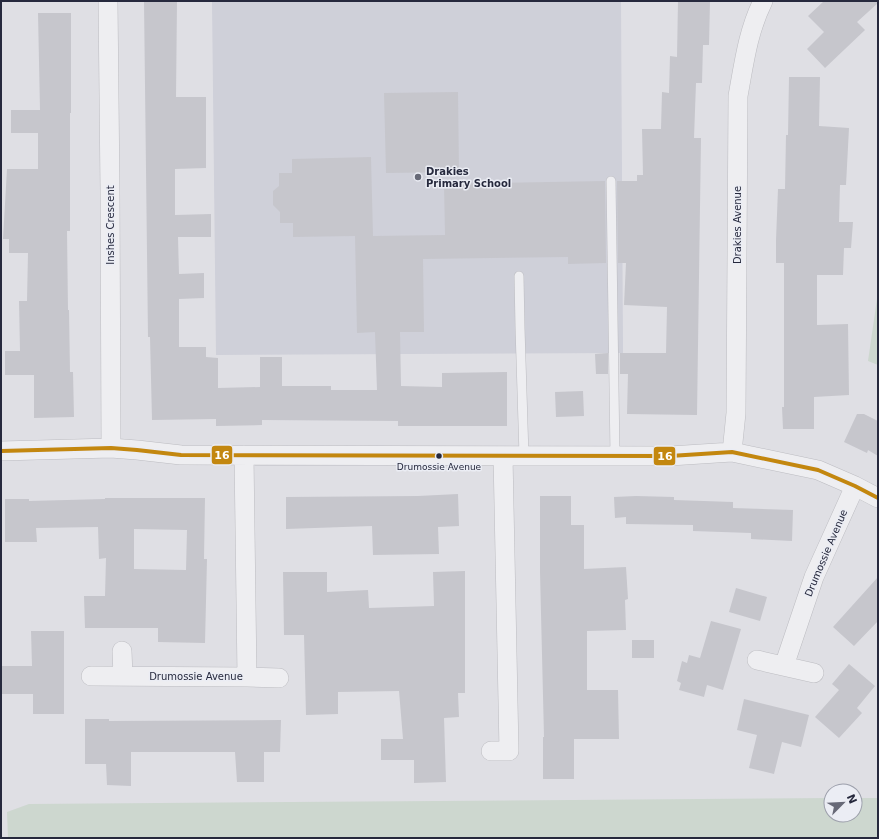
<svg xmlns="http://www.w3.org/2000/svg" width="879" height="839" font-family="'DejaVu Sans',sans-serif">
<style>
.built{fill:#cfd0d9}
.green{fill:#cdd7cf}
.building{fill:#c6c6cc;fill-rule:evenodd}
.lines{fill:none;stroke-linecap:round;stroke-linejoin:round}
.service-casing{stroke:#bcbcc1;stroke-width:10}
.minor-casing{stroke:#bcbcc1;stroke-width:20}
.service{stroke:#eeeef1;stroke-width:9}
.minor{stroke:#eeeef1;stroke-width:19}
.bus-1-casing{stroke:#ebedf4;stroke-width:7}
.bus-1{stroke:#c3870f;stroke-width:4}
.poi-dot{fill:#676977;stroke:#ebedf4;stroke-width:1.5}
.bus-dot{fill:#26293d;stroke:#ebedf4;stroke-width:1.5}
.labels{text-anchor:middle;dominant-baseline:central;stroke-width:3;stroke-linejoin:round;paint-order:stroke}
.bus-label{font-size:9px;fill:#26293d;stroke:#ebedf4}
.poi-label{font-size:10px;font-weight:bold;fill:#26293d;stroke:#ebedf4;text-anchor:start}
.street-label{font-size:10px;fill:#26293d;stroke:#ebedf4}
.line-badge{stroke:#ebedf4;stroke-width:1.5}
.badge-label{font-size:11px;text-anchor:middle;font-weight:bold;fill:#fff}
</style>
<rect width="100%" height="100%" fill="#dfdfe4"/>
<path class="built" d="M 212,1 L 621,1 L 623,353 L 216,355 Z"/>
<path class="green" d="M 878,292 L 878,365 L 868,361 Z
M 831,798 L 831,815 L 855,815 L 855,798 L 878,798 L 878,838 L 8,838 L 7,812 L 29,804 Z"/>
<path class="building" d="M 678,1 L 710,1 L 709,45 L 703,45 L 702,83 L 696,83 L 694,138 L 701,138 L 697,415 L 627,414 L 628,374 L 620,374 L 620,353 L 666,353 L 667,307 L 624,305 L 626,263 L 618,263 L 617,181 L 637,181 L 637,175 L 643,175 L 642,129 L 661,129 L 662,92 L 669,93 L 670,56 L 677,57 Z
M 824,1 L 878,1 L 878,3 L 857,22 L 865,30 L 825,68 L 807,49 L 824,32 L 808,16 Z
M 144,2 L 177,2 L 176,97 L 206,97 L 206,168 L 175,169 L 175,215 L 211,214 L 211,237 L 178,237 L 179,274 L 204,273 L 204,298 L 179,299 L 179,347 L 206,347 L 206,357 L 218,358 L 218,388 L 260,387 L 260,357 L 282,357 L 282,386 L 331,386 L 331,390 L 377,390 L 375,332 L 357,333 L 355,236 L 293,237 L 293,223 L 280,223 L 280,212 L 273,205 L 273,191 L 279,186 L 279,173 L 292,173 L 292,159 L 371,157 L 373,236 L 445,235 L 444,184 L 605,181 L 606,263 L 568,264 L 568,257 L 423,259 L 424,332 L 400,332 L 401,386 L 442,387 L 442,373 L 507,372 L 507,426 L 398,426 L 398,421 L 262,420 L 262,425 L 216,426 L 216,419 L 152,420 L 150,337 L 148,337 Z
M 38,13 L 71,13 L 71,113 L 70,113 L 70,231 L 67,231 L 68,310 L 69,310 L 70,372 L 73,372 L 74,417 L 34,418 L 34,375 L 5,375 L 5,351 L 20,351 L 19,301 L 27,301 L 28,253 L 9,253 L 9,239 L 3,239 L 7,169 L 38,169 L 38,133 L 11,133 L 11,110 L 40,110 Z
M 789,77 L 820,77 L 819,126 L 849,128 L 846,185 L 840,185 L 839,222 L 853,222 L 851,248 L 844,248 L 843,275 L 817,275 L 817,325 L 848,324 L 849,395 L 814,397 L 814,429 L 783,429 L 782,407 L 784,407 L 784,263 L 776,263 L 776,240 L 778,189 L 785,189 L 786,135 L 788,135 Z
M 458,92 L 459,172 L 386,173 L 384,93 Z
M 608,353 L 608,374 L 596,374 L 595,354 Z
M 583,391 L 584,416 L 556,417 L 555,392 Z
M 857,414 L 864,414 L 878,421 L 878,456 L 868,450 L 867,453 L 844,442 Z
M 458,494 L 459,526 L 438,527 L 439,554 L 373,555 L 372,526 L 286,529 L 286,497 L 418,496 Z
M 540,496 L 571,496 L 571,525 L 584,525 L 584,569 L 626,567 L 628,599 L 625,600 L 626,630 L 587,631 L 587,690 L 618,690 L 619,739 L 574,739 L 574,779 L 543,779 L 543,737 L 544,737 L 540,572 Z
M 636,496 L 674,497 L 674,500 L 733,502 L 733,508 L 793,510 L 792,541 L 751,539 L 751,533 L 693,531 L 693,525 L 626,524 L 626,517 L 615,518 L 614,497 Z
M 105,498 L 205,498 L 204,559 L 207,559 L 205,643 L 158,642 L 158,628 L 85,628 L 84,596 L 105,596 L 106,558 L 99,559 L 98,527 L 36,528 L 37,542 L 5,542 L 5,499 L 29,499 L 29,501 L 105,499 ZM 134,529 L 187,530 L 186,570 L 134,569 Z
M 465,571 L 465,693 L 458,693 L 459,717 L 444,718 L 446,782 L 414,783 L 414,760 L 381,760 L 381,739 L 403,739 L 399,691 L 338,692 L 338,714 L 306,715 L 304,635 L 284,635 L 283,572 L 327,572 L 327,592 L 368,590 L 369,608 L 434,606 L 433,572 Z
M 878,577 L 878,621 L 854,646 L 833,627 Z
M 736,588 L 767,597 L 760,621 L 729,612 Z
M 711,621 L 741,629 L 723,690 L 707,685 L 704,697 L 679,690 L 681,683 L 677,681 L 682,661 L 687,663 L 689,655 L 700,658 Z
M 31,631 L 64,631 L 64,714 L 33,714 L 33,694 L 1,694 L 1,666 L 32,666 Z
M 632,640 L 654,640 L 654,658 L 632,658 Z
M 849,664 L 875,686 L 857,708 L 862,713 L 839,738 L 815,717 L 839,690 L 832,684 Z
M 744,699 L 809,715 L 801,747 L 782,742 L 774,774 L 749,768 L 757,735 L 737,730 Z
M 85,719 L 109,719 L 109,721 L 281,720 L 280,752 L 264,752 L 264,782 L 237,782 L 235,752 L 131,752 L 131,786 L 107,785 L 106,764 L 85,764 Z"/>
<g class="lines">
<g class="service-casing">
<path id="service" d="M 611,181 L 615,456
M 519,276 L 520,328 L 524,456"/>
</g>
<g class="minor-casing">
<path id="minor" d="M 108,1 L 110,191 L 111,448
M 1,451 L 111,448 L 137,450 L 181,455 L 670,456 L 732,452 L 818,470 L 855,486 L 878,498
M 732,452 L 736,413 L 738,96 C 744,63 748,31 763,1
M 122,651 L 123,676
M 757,660 L 814,673
M 784,666 L 814,577 L 855,486
M 91,676 L 247,677 L 244,455
M 247,677 L 279,678
M 491,751 L 509,751 L 503,456"/>
</g>
<use href="#service" class="service"/>
<use href="#minor" class="minor"/>
<g class="bus-1-casing">
<path id="bus-1" d="M 1,451 L 111,448 L 137,450 L 181,455 L 670,456 L 732,452 L 818,470 L 855,486 L 878,498"/>
</g>
<use href="#bus-1" class="bus-1"/>
</g>
<circle class="poi-dot" cx="418" cy="177" r="4"/>
<circle class="bus-dot" cx="439" cy="456" r="3.5"/>
<g class="labels">
<g class="bus-label">
<text x="439" y="467">Drumossie Avenue</text>
</g>
<g class="poi-label">
<text x="426" y="171">Drakies<tspan x="426" dy="12">Primary School</tspan></text>
</g>
<g class="street-label">
<text transform="translate(110 225) rotate(-90)">Inshes Crescent</text>
<text transform="translate(737 225) rotate(-90)">Drakies Avenue</text>
<text transform="translate(826 553) rotate(-67)">Drumossie Avenue</text>
<text x="196" y="676">Drumossie Avenue</text>
</g>
</g>
<g class="line-badge">
<rect x="211" y="445" width="22" height="20" rx="4" fill="#c3870f"/>
<rect x="653" y="446" width="23" height="20" rx="4" fill="#c3870f"/>
</g>
<g class="badge-label">
<text x="222" y="459">16</text>
<text x="665" y="460">16</text>
</g>
<rect width="879" height="839" fill="none" stroke="#26293d" stroke-width="4"/>
<g transform="translate(843 803) rotate(66)"><circle r="19" fill="#ebedf4" stroke="#9c9fab"/>
<path d="M0-3L7 15L0 10L-7 15Z" fill="#676977"/>
<text y="-6" font-size="11" font-weight="bold" text-anchor="middle" fill="#26293d">N</text>
</g>
</svg>
